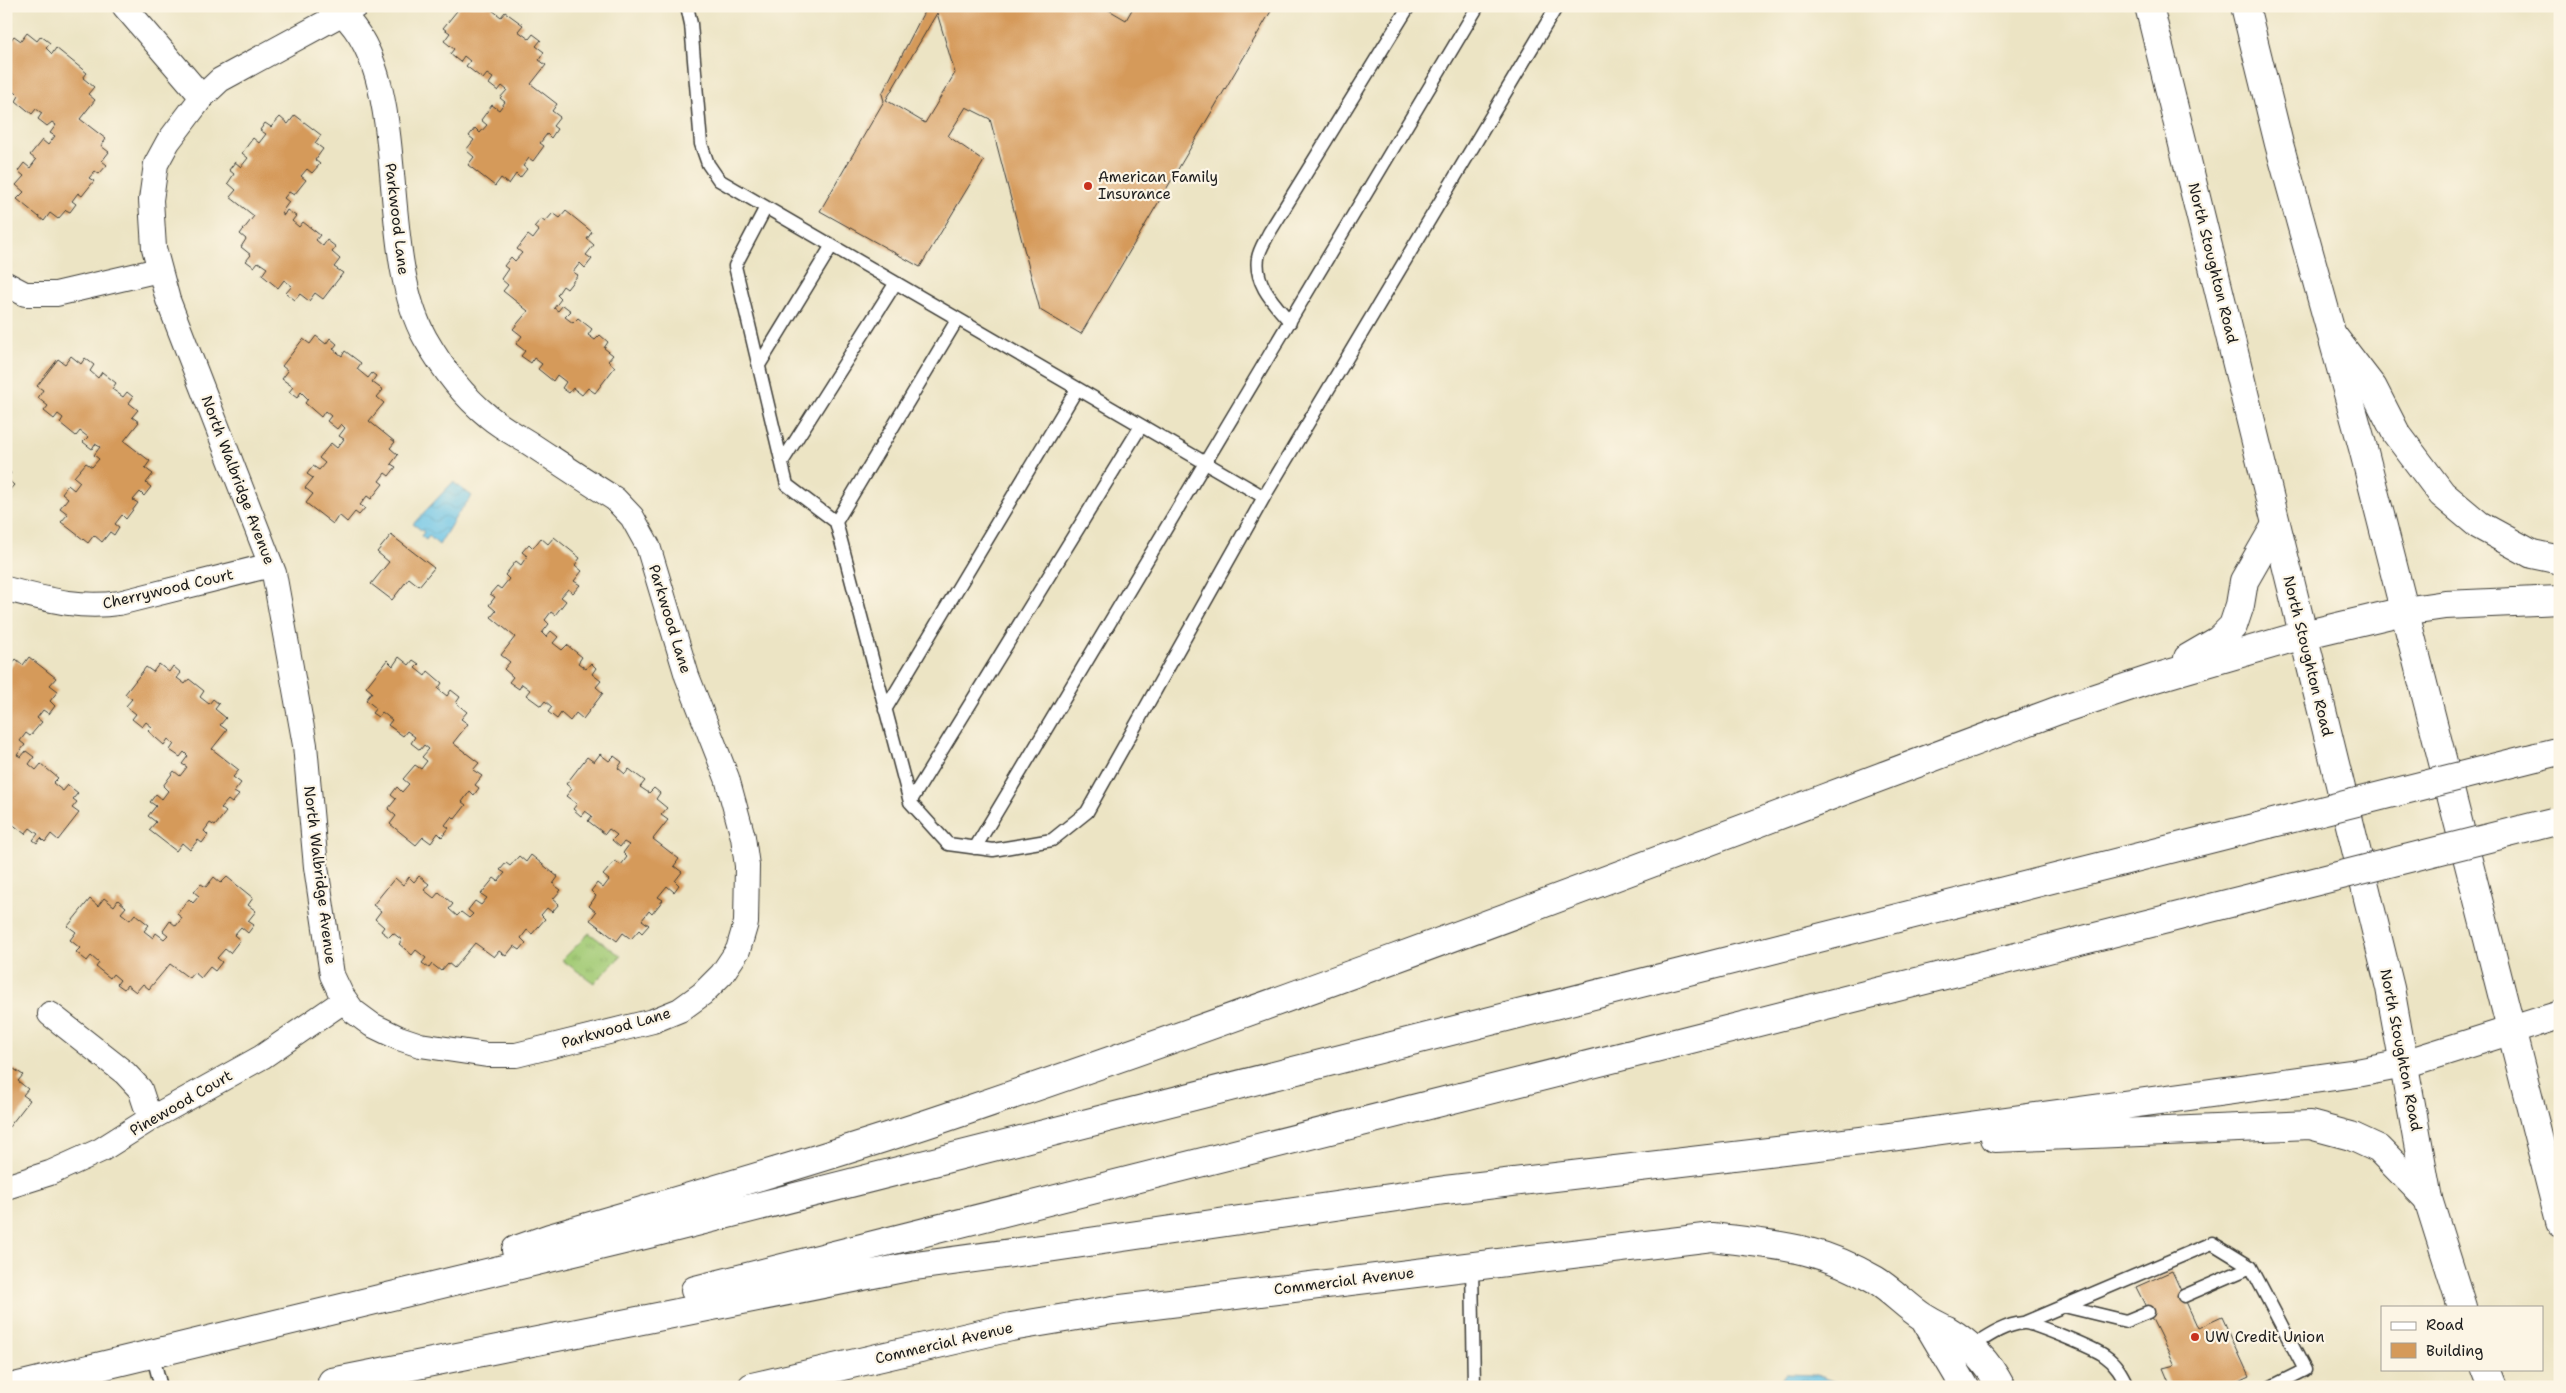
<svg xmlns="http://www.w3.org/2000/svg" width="2566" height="1393" font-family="'Shantell Sans',sans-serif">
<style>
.park{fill:url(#park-tufts);stroke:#607449}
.water{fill:url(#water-waves);stroke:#427081}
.building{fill:#d59a5a;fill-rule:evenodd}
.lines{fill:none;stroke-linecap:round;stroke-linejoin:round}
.lane-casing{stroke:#3b3a35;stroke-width:15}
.street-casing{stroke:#3b3a35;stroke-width:26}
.secondary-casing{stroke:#3b3a35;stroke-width:30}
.primary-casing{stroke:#3b3a35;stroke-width:30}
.highway-casing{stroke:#3b3a35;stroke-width:30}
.lane{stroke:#fff;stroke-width:12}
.street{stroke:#fff;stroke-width:24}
.secondary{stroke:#fff;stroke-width:28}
.primary{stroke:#fff;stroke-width:28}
.highway{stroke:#fff;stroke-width:28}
.highway-bridge-casing{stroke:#3b3a35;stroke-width:30;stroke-linecap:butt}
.highway-bridge{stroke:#fff;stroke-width:28}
.poi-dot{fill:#c8321e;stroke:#fcf5e5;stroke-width:2}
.labels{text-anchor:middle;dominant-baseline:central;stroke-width:4.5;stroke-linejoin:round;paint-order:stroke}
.poi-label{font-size:15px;fill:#1c1c1c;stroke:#fcf5e5;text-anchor:start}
.street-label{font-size:15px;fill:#1c1c1c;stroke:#fcf5e5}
</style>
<defs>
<pattern id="park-tufts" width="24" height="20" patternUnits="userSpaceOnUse" patternTransform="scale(1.25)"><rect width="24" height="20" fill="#a3cb76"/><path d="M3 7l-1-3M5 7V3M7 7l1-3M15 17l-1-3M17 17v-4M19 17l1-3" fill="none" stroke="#8cae66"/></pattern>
<pattern id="water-waves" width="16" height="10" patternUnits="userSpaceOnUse" patternTransform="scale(1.25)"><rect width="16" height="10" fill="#68c3e6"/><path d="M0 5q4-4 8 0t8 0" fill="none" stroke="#5aa7c5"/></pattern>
</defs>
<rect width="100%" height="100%" fill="#fcf5e5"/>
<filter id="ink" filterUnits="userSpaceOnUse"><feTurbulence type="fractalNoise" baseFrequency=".02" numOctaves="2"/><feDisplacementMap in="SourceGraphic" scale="10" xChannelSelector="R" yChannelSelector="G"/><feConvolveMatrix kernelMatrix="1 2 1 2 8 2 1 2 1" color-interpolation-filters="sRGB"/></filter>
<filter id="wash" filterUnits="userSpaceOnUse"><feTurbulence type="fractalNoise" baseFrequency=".0096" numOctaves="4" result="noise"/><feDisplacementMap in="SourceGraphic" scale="20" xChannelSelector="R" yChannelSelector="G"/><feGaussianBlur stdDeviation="1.12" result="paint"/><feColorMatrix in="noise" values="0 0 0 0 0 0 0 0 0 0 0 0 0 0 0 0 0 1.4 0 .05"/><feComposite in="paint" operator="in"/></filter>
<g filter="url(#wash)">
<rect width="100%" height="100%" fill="#ece4c4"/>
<path class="park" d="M 589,933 L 621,956 L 594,983 L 562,960 Z"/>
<path class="water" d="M 453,482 L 472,496 L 457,515 L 439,545 L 429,536 L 426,540 L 421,536 L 424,532 L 413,524 Z
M 1785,1374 L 1816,1375 L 1849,1387 L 1776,1387 Z"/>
<g id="blocks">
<path class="building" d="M 461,6 L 494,6 L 492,10 L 501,17 L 505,12 L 523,25 L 518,31 L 529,39 L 533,34 L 541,40 L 536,46 L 544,52 L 539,60 L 546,65 L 531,84 L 557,104 L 552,111 L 560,117 L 553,126 L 557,129 L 551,138 L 547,134 L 540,143 L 544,146 L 533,161 L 529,158 L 523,166 L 527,169 L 520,178 L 516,174 L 509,184 L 501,178 L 495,186 L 468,165 L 474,157 L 466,150 L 474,140 L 469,136 L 475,128 L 480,133 L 487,125 L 481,120 L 492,105 L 499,110 L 505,102 L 500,98 L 507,90 L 502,86 L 498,91 L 489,84 L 493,78 L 487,74 L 483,79 L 466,66 L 470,61 L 464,56 L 460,62 L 450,54 L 454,49 L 444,41 L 450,33 L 443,28 Z
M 927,6 L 1102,6 L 1126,20 L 1134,6 L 1274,6 L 1081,334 L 1040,310 L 990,119 L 966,107 L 948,136 L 984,161 L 920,267 L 820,211 L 884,101 L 882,94 ZM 937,13 L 955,73 L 925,123 L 886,100 Z
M 27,33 L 37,41 L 41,36 L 50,43 L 46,48 L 52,54 L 56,48 L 87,73 L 83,78 L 94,87 L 88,94 L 95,100 L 80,119 L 106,139 L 101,146 L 109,152 L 102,161 L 107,165 L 99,174 L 95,171 L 89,178 L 94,181 L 82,196 L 78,193 L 72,201 L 76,204 L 70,212 L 66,210 L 58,219 L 50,213 L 44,221 L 17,199 L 24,192 L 16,185 L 24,176 L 18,171 L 24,163 L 30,168 L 36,160 L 30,155 L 42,140 L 48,145 L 55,136 L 50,133 L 56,125 L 52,122 L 47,126 L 38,119 L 42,113 L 36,109 L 32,114 L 16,101 L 19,96 L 14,91 L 10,97 L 6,94 L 6,46 L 14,36 L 21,41 Z
M 295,115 L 321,135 L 315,143 L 323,149 L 315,160 L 320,164 L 312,173 L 307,169 L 301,176 L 306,180 L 294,195 L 289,192 L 284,198 L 289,202 L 281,213 L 284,215 L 287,210 L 296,216 L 292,221 L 299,227 L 303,222 L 320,235 L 316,240 L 323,246 L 327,240 L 336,247 L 332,252 L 340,259 L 334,267 L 343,273 L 323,299 L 315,293 L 309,301 L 300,294 L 295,300 L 286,293 L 292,286 L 284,280 L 278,288 L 262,275 L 267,268 L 258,262 L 254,267 L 246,261 L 251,255 L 241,247 L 246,239 L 240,234 L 254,216 L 230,197 L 236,190 L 228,183 L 234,174 L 229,170 L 235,162 L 241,167 L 248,158 L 242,153 L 253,138 L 259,143 L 266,134 L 260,130 L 265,123 L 271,127 L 280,117 L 288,124 Z
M 566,211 L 592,232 L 587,239 L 594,245 L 586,255 L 592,259 L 585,268 L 580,263 L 573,272 L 578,275 L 567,289 L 563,286 L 557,295 L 561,299 L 554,308 L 558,311 L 563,305 L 571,311 L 565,317 L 573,323 L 578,318 L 592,329 L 588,335 L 595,340 L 600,335 L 608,342 L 604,348 L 613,355 L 608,361 L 615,367 L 595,393 L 588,388 L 582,395 L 573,388 L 569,393 L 562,388 L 566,382 L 557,375 L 553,381 L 538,369 L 542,364 L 534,358 L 531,363 L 521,356 L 525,351 L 516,344 L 522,336 L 513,329 L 528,311 L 503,291 L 508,285 L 501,279 L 508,269 L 504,266 L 511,257 L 515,261 L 522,253 L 517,249 L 528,235 L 533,239 L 539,231 L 534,227 L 541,219 L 545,222 L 553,213 L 560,218 Z
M 316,336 L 326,344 L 330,338 L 337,344 L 333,349 L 342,356 L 345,351 L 361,363 L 357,369 L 368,378 L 372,373 L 376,376 L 372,382 L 383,390 L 377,397 L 384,403 L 369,421 L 395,442 L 390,448 L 398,455 L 391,464 L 396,467 L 389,476 L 385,473 L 379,481 L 383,484 L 371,499 L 367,496 L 360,505 L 365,508 L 359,515 L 355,512 L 347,522 L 339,515 L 333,524 L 306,503 L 313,494 L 305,488 L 313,478 L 307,474 L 313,466 L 319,470 L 325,463 L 319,458 L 331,443 L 337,448 L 344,439 L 339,436 L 345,428 L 341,424 L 337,429 L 327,421 L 331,416 L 325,411 L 321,417 L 305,403 L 308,399 L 301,392 L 297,398 L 289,392 L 293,387 L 282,379 L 288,371 L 282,366 L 303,339 L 310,344 Z
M 71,356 L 81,364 L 85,358 L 94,365 L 90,371 L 98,378 L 102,372 L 116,383 L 112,389 L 123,397 L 127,392 L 133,397 L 129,403 L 138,410 L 132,417 L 139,422 L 124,441 L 150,461 L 145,468 L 153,474 L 146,483 L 151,487 L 144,496 L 140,492 L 133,500 L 138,503 L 126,519 L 122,515 L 115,524 L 119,527 L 114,535 L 110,532 L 102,542 L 94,535 L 88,543 L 61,522 L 68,514 L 60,508 L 68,498 L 62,493 L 68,485 L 74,490 L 80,482 L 74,477 L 86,463 L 92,467 L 99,459 L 94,455 L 100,447 L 95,444 L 92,449 L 83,442 L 88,437 L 80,431 L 76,436 L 60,423 L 63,418 L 58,414 L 54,419 L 44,411 L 48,406 L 38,398 L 43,390 L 37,386 L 58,359 L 65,364 Z
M 6,469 L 11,473 L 7,479 L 14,485 L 6,494 Z
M 391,535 L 434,568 L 419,586 L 409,578 L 392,600 L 371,584 L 389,562 L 377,552 Z
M 554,537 L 580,558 L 575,565 L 582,571 L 574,581 L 580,585 L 573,593 L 568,589 L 561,597 L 566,601 L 555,615 L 551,612 L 545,620 L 549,624 L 542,633 L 546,637 L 551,631 L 558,637 L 553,643 L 562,650 L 567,645 L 582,657 L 578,663 L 586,669 L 591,663 L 596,668 L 592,674 L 601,681 L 596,687 L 603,693 L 583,719 L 576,713 L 570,721 L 561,713 L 557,719 L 548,712 L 552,707 L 545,701 L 541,706 L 526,695 L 530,690 L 522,684 L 519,689 L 509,682 L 513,677 L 504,669 L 510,662 L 501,655 L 515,637 L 491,617 L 496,611 L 489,605 L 495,597 L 490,594 L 497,586 L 501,589 L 509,579 L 505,575 L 516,561 L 521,565 L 527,556 L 522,552 L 529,544 L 533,548 L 541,538 L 548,544 Z
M 29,657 L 56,678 L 50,685 L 58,691 L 50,701 L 55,706 L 49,714 L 43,710 L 37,718 L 42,722 L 30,736 L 26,733 L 20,741 L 25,745 L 17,755 L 21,757 L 26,751 L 34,757 L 29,764 L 36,770 L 41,764 L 58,778 L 53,783 L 63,791 L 68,785 L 78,793 L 73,799 L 77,802 L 72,808 L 79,813 L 58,840 L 51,834 L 45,842 L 41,838 L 37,843 L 33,840 L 38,834 L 30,828 L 25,834 L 6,819 L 10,813 L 6,810 L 6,667 L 9,669 L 16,659 L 23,665 Z
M 399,657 L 409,665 L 413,660 L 419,664 L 415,668 L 425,676 L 428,671 L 442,683 L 438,689 L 447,696 L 451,690 L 460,697 L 456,703 L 467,712 L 461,719 L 468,724 L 453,743 L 479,763 L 473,770 L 482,776 L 475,785 L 479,788 L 474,795 L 470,791 L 462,802 L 466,805 L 455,819 L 452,816 L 445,825 L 449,828 L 442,837 L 438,833 L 431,843 L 423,837 L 416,845 L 390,824 L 396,816 L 388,809 L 396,799 L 391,795 L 397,787 L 402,792 L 409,784 L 403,779 L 415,765 L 421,769 L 427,761 L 422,757 L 429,749 L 424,745 L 420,750 L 411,743 L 415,737 L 407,731 L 403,736 L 388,725 L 392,720 L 382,712 L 378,717 L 372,713 L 376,708 L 366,700 L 372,692 L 366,687 L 387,660 L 393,666 Z
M 159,664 L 169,672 L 173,666 L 181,673 L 177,678 L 185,684 L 189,679 L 204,691 L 200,697 L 209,704 L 213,699 L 219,704 L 215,709 L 226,718 L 220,725 L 227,730 L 212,749 L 239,770 L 233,777 L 241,783 L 234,792 L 239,795 L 232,803 L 228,800 L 221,808 L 226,812 L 215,826 L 210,823 L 204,831 L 208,835 L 202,843 L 198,840 L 190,850 L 182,843 L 176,851 L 149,830 L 156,822 L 148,816 L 156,806 L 150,802 L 156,794 L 162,799 L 168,791 L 163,786 L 174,771 L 180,776 L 187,767 L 182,764 L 188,756 L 184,752 L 180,757 L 170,750 L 174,744 L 168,739 L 164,745 L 148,731 L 152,727 L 146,722 L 142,727 L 132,719 L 136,714 L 126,706 L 132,699 L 125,694 L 146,667 L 153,672 Z
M 600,754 L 609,761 L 614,756 L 622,762 L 618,768 L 625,774 L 629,769 L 645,781 L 640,787 L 649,793 L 654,788 L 660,793 L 656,799 L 667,808 L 661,815 L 668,820 L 653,839 L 679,859 L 674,866 L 682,872 L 675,881 L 679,885 L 674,892 L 667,886 L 658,897 L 663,900 L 652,914 L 649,911 L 642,920 L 649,925 L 642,933 L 639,930 L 631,939 L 623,933 L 617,941 L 590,920 L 596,912 L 589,906 L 596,896 L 591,891 L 597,883 L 603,888 L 609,880 L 603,875 L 615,861 L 621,865 L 627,857 L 623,853 L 629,845 L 624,842 L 620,847 L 612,840 L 617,835 L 609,829 L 605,834 L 588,821 L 592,816 L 585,811 L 581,816 L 573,809 L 577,804 L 566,796 L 572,789 L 566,784 L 587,757 L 594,762 Z
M 531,855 L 558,877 L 553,884 L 561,890 L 553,899 L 559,904 L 552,912 L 547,908 L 541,915 L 545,919 L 532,934 L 527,930 L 521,938 L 526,943 L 520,950 L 514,946 L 506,956 L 499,951 L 494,957 L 475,943 L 454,968 L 448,963 L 441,971 L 432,964 L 429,968 L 422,963 L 426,958 L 416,950 L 412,955 L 399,944 L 402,940 L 393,933 L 389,937 L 381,931 L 384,927 L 375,919 L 381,911 L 373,905 L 395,878 L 403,885 L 409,877 L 414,882 L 419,876 L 429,884 L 424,890 L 434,898 L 439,892 L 453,904 L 449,909 L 457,916 L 461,912 L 469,918 L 473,914 L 468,910 L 475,901 L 481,905 L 487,898 L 481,894 L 494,878 L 498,881 L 505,873 L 500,870 L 506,863 L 510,866 L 519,856 L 526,862 Z
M 214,877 L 221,883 L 227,877 L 253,898 L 248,905 L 256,911 L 248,921 L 254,925 L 248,933 L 241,927 L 234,935 L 240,940 L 230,953 L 225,949 L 217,958 L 222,962 L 215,971 L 210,967 L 201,978 L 194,972 L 189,978 L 170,964 L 149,989 L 143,984 L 136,992 L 127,985 L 124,989 L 117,984 L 120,980 L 113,974 L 110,978 L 96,967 L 99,963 L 91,956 L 87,961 L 76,952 L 80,948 L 70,940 L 76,932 L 68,926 L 90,899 L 98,906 L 104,898 L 114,906 L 118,900 L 126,907 L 121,913 L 130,920 L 135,914 L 149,925 L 144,931 L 153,938 L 156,933 L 164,939 L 168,935 L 163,931 L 170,921 L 176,926 L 182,918 L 177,914 L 189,899 L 193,903 L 199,896 L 194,892 L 201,884 L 206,887 Z
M 14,1069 L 23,1075 L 18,1081 L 28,1089 L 23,1095 L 30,1100 L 9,1127 L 6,1124 L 6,1071 L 10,1074 Z
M 2172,1271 L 2198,1328 L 2222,1317 L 2249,1376 L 2226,1387 L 2171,1387 L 2163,1368 L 2175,1365 L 2136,1287 Z"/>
</g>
</g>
<g filter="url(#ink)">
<use href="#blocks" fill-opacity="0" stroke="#3b3a35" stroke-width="1"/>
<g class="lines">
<g class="lane-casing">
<path id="lane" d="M 687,6 L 691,24 L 701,144 L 708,164 L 719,180 L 1264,497 L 1087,812 L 1052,840 L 993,850 L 948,844 L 910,802 L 836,522 L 787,485 L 735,266 L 765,209
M 1290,322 C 1275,304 1254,284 1258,258 C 1259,250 1265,241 1269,233 L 1409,6
M 759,365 L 831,247
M 782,462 L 895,284
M 1264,497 L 1557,6
M 836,522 L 957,320
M 885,710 L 1077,389
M 910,802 L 1141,426
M 975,848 L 1478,6
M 1472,1265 L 1474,1387
M 2184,1296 L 2251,1267
M 2064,1306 L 2126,1321 L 2148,1312
M 2026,1322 L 2212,1243 L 2251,1267 L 2305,1370 L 2271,1387
M 1971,1347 C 1987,1337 2003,1325 2023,1323 C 2032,1322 2096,1349 2105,1356 C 2117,1364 2122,1375 2128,1387
M 152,1353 L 161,1387"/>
</g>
<g class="street-casing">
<path id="street" d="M 124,6 L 202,97
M 342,14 C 413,79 375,248 425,338 C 441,366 463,396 488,416 C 501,427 516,435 529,443 C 558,462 586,481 615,499 L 632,517 L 648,546 L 687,676 L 727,778 L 743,837 L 747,866 L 746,923 L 738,950 L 722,974 L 702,994 L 680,1010 L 653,1021 L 516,1055 L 487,1055 L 420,1045 L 399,1038 L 372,1025 L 353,1011 L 341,994 L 332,975 L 316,867 L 305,745 L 274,573 L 168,300 L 154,248 L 151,200 L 156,164 L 168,142 L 202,97 L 220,80 L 356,6
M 6,284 L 25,294 L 56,294 L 159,270
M 6,589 C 46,599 78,609 119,603 L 271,565
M 50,1014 L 125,1073 L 140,1089 L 150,1119
M 6,1187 L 50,1173 L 101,1150 L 150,1119 L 262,1057 L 345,1000"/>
</g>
<g class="secondary-casing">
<path id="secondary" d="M 1926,1321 L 1965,1387
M 752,1387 L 1011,1327 L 1113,1310 L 1712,1237 C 1776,1245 1818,1246 1875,1280 C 1893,1291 1906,1306 1923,1317 C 1930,1322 1939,1326 1947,1330 C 1971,1344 1988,1362 2001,1387"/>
</g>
<g class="primary-casing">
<path id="primary" d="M 2149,6 L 2390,988 L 2428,1199 L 2462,1307
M 2245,6 L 2279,144 L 2363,448 L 2560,1222
M 2485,1369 L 2492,1387"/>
</g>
<g class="highway-casing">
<path id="highway" d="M 2333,336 L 2373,388 L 2396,433 L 2442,494 L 2479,525 L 2532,554 L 2560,560
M 2188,658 L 2219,640 L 2233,626 L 2240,605 L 2244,581 L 2276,525
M 2536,757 L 2560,751
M 1995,1138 L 2310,1125 L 2351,1136 L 2379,1149 L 2428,1199
M 516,1250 L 550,1238 C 689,1197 828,1158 965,1111 C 1333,986 1695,846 2059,710 L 2155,678 L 2303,635 L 2404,611 L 2445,605 L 2560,600
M 695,1290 L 2286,889
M 332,1382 L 908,1267 L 1048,1248 L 1445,1190 L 1861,1141 L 2357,1073 L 2404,1064 L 2560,1015
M 14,1387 L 653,1233 L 2269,824"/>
</g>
<use href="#lane" class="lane"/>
<use href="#street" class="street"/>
<use href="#secondary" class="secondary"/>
<use href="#primary" class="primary"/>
<use href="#highway" class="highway"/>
<g class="highway-bridge-casing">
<path id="highway-bridge" d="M 2269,824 L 2536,757
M 2286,889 L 2552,822"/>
</g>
<use href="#highway-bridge" class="highway-bridge"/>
</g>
</g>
<g class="poi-dot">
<circle cx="1088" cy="186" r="5"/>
<circle cx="2195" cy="1337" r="5"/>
</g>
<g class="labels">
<g class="poi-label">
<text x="1098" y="177">American Family<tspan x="1098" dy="17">Insurance</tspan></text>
<text x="2205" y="1337">UW Credit Union</text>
</g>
<g class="street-label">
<text transform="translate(397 219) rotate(83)">Parkwood Lane</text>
<text transform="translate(2213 263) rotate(76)">North Stoughton Road</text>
<text transform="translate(238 480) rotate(69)">North Walbridge Avenue</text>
<text transform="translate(168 589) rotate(-13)">Cherrywood Court</text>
<text transform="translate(670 619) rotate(73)">Parkwood Lane</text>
<text transform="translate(2308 656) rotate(76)">North Stoughton Road</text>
<text transform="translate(320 875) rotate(83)">North Walbridge Avenue</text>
<text transform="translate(616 1028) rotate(-16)">Parkwood Lane</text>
<text transform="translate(2401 1050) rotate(79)">North Stoughton Road</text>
<text transform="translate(181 1103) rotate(-30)">Pinewood Court</text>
<text transform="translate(1344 1281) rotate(-7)">Commercial Avenue</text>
<text transform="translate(944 1343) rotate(-13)">Commercial Avenue</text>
</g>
</g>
<rect width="2566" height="1393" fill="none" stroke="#fcf5e5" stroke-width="25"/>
<rect x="2381" y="1306" width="162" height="65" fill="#fcf5e5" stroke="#a29e95"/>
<rect x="2391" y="1322" width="25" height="8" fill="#ffffff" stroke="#a29e95"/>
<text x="2426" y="1330" font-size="15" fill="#1c1c1c">Road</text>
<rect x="2391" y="1343" width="25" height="15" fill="#d59a5a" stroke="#a29e95"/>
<text x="2426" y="1356" font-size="15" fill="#1c1c1c">Building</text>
</svg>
